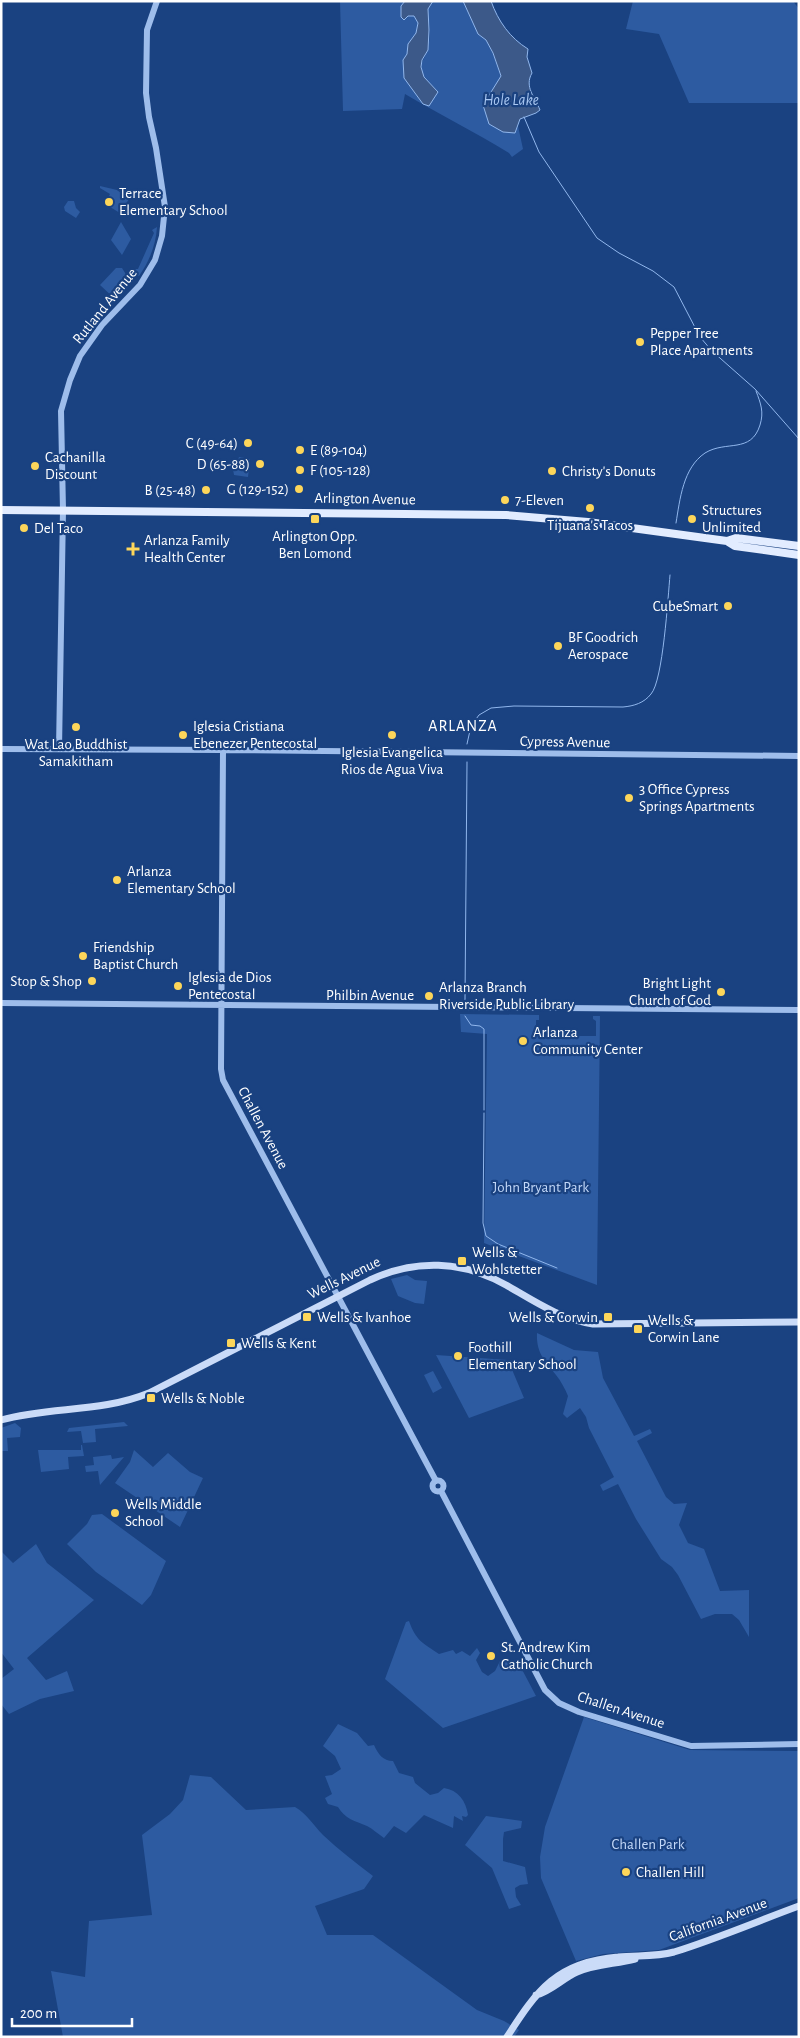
<svg xmlns="http://www.w3.org/2000/svg" width="800" height="2038" font-family="'Alegreya Sans',sans-serif">
<style>
.green{fill:#2d5ba1}
.water{fill:#3c5989;stroke:#91b7ed}
.lines{fill:none;stroke-linecap:round;stroke-linejoin:round}
.stream{stroke:#91b7ed;stroke-width:1}
.tertiary{stroke:#9ebdeb;stroke-width:6}
.secondary{stroke:#cadbf8;stroke-width:7}
.primary{stroke:#e2ecff;stroke-width:8}
.poi-dot{fill:#fdd65a;stroke:#1a4281;stroke-width:2}
.labels{text-anchor:middle;dominant-baseline:central;stroke-width:4.5;stroke-linejoin:round;paint-order:stroke}
.poi-label{font-size:15px;fill:#fff;stroke:#1a4281;text-anchor:start}
.street-label{font-size:15px;fill:#fff;stroke:#1a4281}
.park-label{font-size:15px;fill:#c3d8f8;stroke:#1a4281}
.water-label{font-size:16px;font-style:italic;fill:#a9c7f2;stroke:#1a4281}
.neighbourhood-label{font-size:16px;letter-spacing:1px;fill:#fff;stroke:#1a4281}
</style>
<rect width="100%" height="100%" fill="#1a4281"/>
<path class="green" d="M 340,1 L 405,1 L 401,6 L 408,16 L 414,16 L 418,23 L 416,33 L 408,44 L 407,54 L 403,60 L 403,70 L 412,89 L 423,104 L 433,99 L 438,92 C 434,86 425,80 423,74 C 418,63 426,58 428,48 C 431,36 429,22 428,9 L 433,1 L 463,1 L 478,34 L 486,40 L 493,54 L 501,77 L 483,105 L 486,114 L 515,133 L 518,126 L 523,149 L 512,157 L 509,153 C 475,132 439,114 405,94 L 402,109 L 343,111 Z
M 633,1 L 793,1 L 799,9 L 799,103 L 689,103 L 659,34 L 626,29 Z
M 100,186 L 117,190 L 129,199 L 120,213 L 105,204 L 110,194 L 100,188 Z
M 68,201 L 74,201 L 76,208 L 80,212 L 76,218 L 65,211 L 64,207 Z
M 121,222 L 131,239 L 122,255 L 111,240 Z
M 157,227 C 156,245 149,262 139,276 L 134,274 L 134,269 L 138,269 L 154,233 L 152,230 Z
M 116,268 L 122,268 L 130,281 L 122,292 L 115,299 L 100,285 Z
M 239,457 L 250,459 L 248,477 L 234,475 L 233,469 L 236,468 Z
M 460,1014 L 539,1015 L 539,1020 L 536,1020 L 536,1030 L 544,1033 L 545,1036 L 596,1036 L 596,1021 L 593,1019 L 593,1016 L 600,1016 L 597,1285 L 484,1243 L 487,1034 L 461,1032 Z
M 407,1275 L 415,1280 L 427,1281 L 424,1304 L 415,1303 L 398,1296 L 391,1279 Z
M 537,1333 L 574,1350 L 598,1352 L 603,1378 L 634,1436 L 650,1429 L 652,1433 L 637,1441 L 666,1497 L 674,1504 L 687,1503 L 679,1525 L 688,1543 L 704,1549 L 720,1591 L 749,1590 L 749,1637 L 739,1620 L 732,1614 L 715,1614 L 701,1619 L 678,1575 L 672,1567 L 661,1559 L 636,1519 L 618,1484 L 603,1491 L 600,1485 L 614,1477 L 589,1428 L 586,1417 L 580,1408 L 567,1418 L 563,1414 L 568,1396 C 565,1389 561,1381 556,1375 C 545,1361 536,1353 537,1333 Z
M 436,1355 L 508,1360 L 524,1398 L 469,1418 Z
M 433,1371 L 442,1388 L 433,1393 L 424,1375 Z
M 124,1422 L 128,1426 L 95,1429 L 96,1442 L 83,1443 L 81,1431 L 67,1432 L 69,1428 Z
M 15,1423 L 21,1428 L 20,1437 L 7,1438 L 8,1451 L 1,1451 L 1,1428 Z
M 81,1445 L 82,1445 L 84,1456 L 68,1457 L 69,1469 L 41,1472 L 38,1450 L 81,1450 Z
M 134,1450 L 153,1467 L 168,1453 L 190,1472 L 203,1478 L 180,1527 L 115,1483 L 130,1462 Z
M 111,1455 L 112,1459 L 124,1457 L 100,1485 L 98,1471 L 86,1472 L 85,1466 L 94,1465 L 93,1457 Z
M 102,1514 L 166,1561 L 151,1595 L 142,1605 L 96,1572 L 67,1544 L 87,1524 L 92,1515 Z
M 36,1544 L 47,1563 L 94,1600 L 27,1658 L 46,1680 L 67,1671 L 74,1691 L 40,1699 L 9,1714 L 1,1704 L 1,1679 L 14,1669 L 1,1652 L 1,1551 L 13,1563 Z
M 409,1621 C 416,1641 423,1643 439,1654 L 453,1650 L 456,1654 L 462,1651 L 470,1656 L 477,1648 L 480,1653 L 476,1660 L 482,1672 L 488,1676 L 495,1671 L 500,1661 L 517,1660 L 536,1696 L 443,1728 L 385,1679 L 406,1622 Z
M 584,1717 L 690,1750 L 799,1751 L 799,1898 L 659,1950 L 603,1954 L 576,1961 L 541,1878 L 540,1857 L 545,1827 Z
M 338,1724 L 357,1733 L 368,1746 L 374,1745 C 378,1754 383,1761 393,1761 L 399,1773 L 413,1777 L 415,1783 L 430,1795 L 438,1793 L 444,1788 C 458,1790 466,1801 468,1815 L 466,1817 L 462,1816 L 463,1821 L 454,1816 L 453,1828 L 424,1815 L 406,1833 L 394,1826 L 384,1838 C 378,1834 373,1829 367,1826 C 355,1821 345,1819 338,1807 L 328,1804 L 325,1798 L 332,1794 L 325,1776 L 332,1775 L 341,1769 L 335,1756 L 323,1746 Z
M 190,1775 L 211,1777 L 246,1810 L 295,1807 C 307,1814 314,1826 323,1835 C 339,1850 356,1863 373,1876 L 364,1889 L 315,1906 L 327,1935 L 373,1935 L 477,2010 L 504,2021 L 519,2030 L 514,2037 L 63,2037 L 51,1971 L 85,1977 L 89,1921 L 152,1915 L 142,1835 L 170,1814 L 183,1800 Z
M 486,1816 L 522,1821 L 521,1828 L 504,1832 L 503,1839 L 503,1861 L 525,1867 L 528,1884 L 520,1885 L 515,1888 L 516,1897 L 521,1905 L 509,1909 L 492,1868 L 465,1845 Z"/>
<path class="water" d="M 405,1 L 433,1 L 428,9 L 429,30 L 428,50 L 422,60 L 421,67 L 424,77 L 438,92 L 429,106 L 423,104 L 404,78 L 403,60 L 407,54 L 408,44 L 416,33 L 418,23 L 414,16 L 408,16 L 404,20 L 401,17 L 401,6 Z
M 463,1 L 491,1 C 498,21 510,38 528,49 L 527,57 L 532,73 C 524,87 535,97 540,110 L 536,113 L 520,119 L 515,133 L 503,132 L 489,124 L 483,105 L 501,76 L 493,53 L 486,40 L 478,34 Z"/>
<g class="lines">
<path class="stream" d="M 524,117 L 539,152 L 597,238 L 619,253 L 653,271 L 674,287 L 700,337 L 712,351 L 755,389 L 799,439
M 676,523 C 680,499 683,468 705,453 C 726,440 751,454 760,425 C 764,412 761,404 756,391
M 467,744 L 471,726 L 479,715 L 491,708 L 514,706 L 623,707 C 634,706 644,703 651,694 C 663,681 668,597 670,575
M 465,1000 L 467,762
M 465,1016 L 471,1025 L 480,1026 L 484,1029 L 484,1110
M 484,1113 L 483,1223 L 486,1236 L 498,1244 L 557,1268"/>
<path class="tertiary" d="M 1,749 L 223,750 L 799,756
M 59,749 L 63,510 L 61,411 L 70,380 L 80,356 L 102,325 L 140,285 L 155,260 L 162,236 L 165,207 L 156,148 L 149,117 L 146,93 L 147,30 L 157,1
M 223,750 L 221,1069 L 223,1080 L 436,1481
M 1,1003 L 799,1010
M432.5 1486a5.5 5.5 0 1 1 11 0a5.5 5.5 0 1 1-11 0Z
M 441,1491 L 545,1690 L 559,1703 L 579,1712 L 691,1746 L 799,1744"/>
<path class="secondary" d="M 1,1420 C 51,1406 100,1413 149,1393 L 370,1280 C 415,1259 462,1260 506,1285 C 534,1301 560,1319 593,1324 L 799,1322
M 536,1995 C 550,1992 563,1978 577,1972 C 595,1964 616,1964 635,1959
M 507,2037 C 537,1990 557,1962 618,1957 C 637,1955 655,1957 674,1952 C 716,1939 758,1921 799,1906"/>
<path class="primary" d="M 1,510 L 506,515 L 588,522 L 727,541 L 735,546 L 799,555
M 727,541 L 736,538 L 799,546"/>
</g>
<g class="poi-dot">
<circle cx="109" cy="202" r="5"/>
<circle cx="640" cy="342" r="5"/>
<circle cx="248" cy="443" r="5"/>
<circle cx="300" cy="450" r="5"/>
<circle cx="260" cy="464" r="5"/>
<circle cx="35" cy="466" r="5"/>
<circle cx="300" cy="470" r="5"/>
<circle cx="552" cy="471" r="5"/>
<circle cx="299" cy="489" r="5"/>
<circle cx="206" cy="490" r="5"/>
<circle cx="505" cy="500" r="5"/>
<circle cx="590" cy="508" r="5"/>
<rect x="310" y="514" width="10" height="10" rx="2.5"/>
<circle cx="692" cy="519" r="5"/>
<circle cx="24" cy="528" r="5"/>
<path d="M130.5 541.5h5v5h5v5h-5v5h-5v-5h-5v-5h5z"/>
<circle cx="728" cy="606" r="5"/>
<circle cx="558" cy="646" r="5"/>
<circle cx="76" cy="727" r="5"/>
<circle cx="183" cy="735" r="5"/>
<circle cx="392" cy="735" r="5"/>
<circle cx="629" cy="798" r="5"/>
<circle cx="117" cy="880" r="5"/>
<circle cx="83" cy="956" r="5"/>
<circle cx="92" cy="981" r="5"/>
<circle cx="178" cy="986" r="5"/>
<circle cx="721" cy="992" r="5"/>
<circle cx="429" cy="996" r="5"/>
<circle cx="523" cy="1041" r="5"/>
<rect x="457" y="1256" width="10" height="10" rx="2.5"/>
<rect x="302" y="1312" width="10" height="10" rx="2.5"/>
<rect x="603" y="1312" width="10" height="10" rx="2.5"/>
<rect x="633" y="1324" width="10" height="10" rx="2.5"/>
<rect x="226" y="1338" width="10" height="10" rx="2.5"/>
<circle cx="458" cy="1356" r="5"/>
<rect x="146" y="1393" width="10" height="10" rx="2.5"/>
<circle cx="115" cy="1513" r="5"/>
<circle cx="491" cy="1656" r="5"/>
<circle cx="626" cy="1872" r="5"/>
</g>
<g class="labels">
<g class="poi-label">
<text x="119" y="193">Terrace<tspan x="119" dy="17">Elementary School</tspan></text>
<text x="650" y="333">Pepper Tree<tspan x="650" dy="17">Place Apartments</tspan></text>
<text x="238" y="443" text-anchor="end">C (49-64)</text>
<text x="310" y="450">E (89-104)</text>
<text x="45" y="457">Cachanilla<tspan x="45" dy="17">Discount</tspan></text>
<text x="250" y="464" text-anchor="end">D (65-88)</text>
<text x="310" y="470">F (105-128)</text>
<text x="562" y="471">Christy's Donuts</text>
<text x="289" y="489" text-anchor="end">G (129-152)</text>
<text x="196" y="490" text-anchor="end">B (25-48)</text>
<text x="515" y="500">7-Eleven</text>
<text x="702" y="510">Structures<tspan x="702" dy="17">Unlimited</tspan></text>
<text x="590" y="525" text-anchor="middle">Tijuana's Tacos</text>
<text x="34" y="528">Del Taco</text>
<text x="315" y="536" text-anchor="middle">Arlington Opp.<tspan x="315" dy="17">Ben Lomond</tspan></text>
<text x="144" y="540">Arlanza Family<tspan x="144" dy="17">Health Center</tspan></text>
<text x="718" y="606" text-anchor="end">CubeSmart</text>
<text x="568" y="637">BF Goodrich<tspan x="568" dy="17">Aerospace</tspan></text>
<text x="193" y="726">Iglesia Cristiana<tspan x="193" dy="17">Ebenezer Pentecostal</tspan></text>
<text x="76" y="744" text-anchor="middle">Wat Lao Buddhist<tspan x="76" dy="17">Samakitham</tspan></text>
<text x="392" y="752" text-anchor="middle">Iglesia Evangelica<tspan x="392" dy="17">Rios de Agua Viva</tspan></text>
<text x="639" y="789">3 Office Cypress<tspan x="639" dy="17">Springs Apartments</tspan></text>
<text x="127" y="871">Arlanza<tspan x="127" dy="17">Elementary School</tspan></text>
<text x="93" y="947">Friendship<tspan x="93" dy="17">Baptist Church</tspan></text>
<text x="188" y="977">Iglesia de Dios<tspan x="188" dy="17">Pentecostal</tspan></text>
<text x="82" y="981" text-anchor="end">Stop &amp; Shop</text>
<text x="711" y="983" text-anchor="end">Bright Light<tspan x="711" dy="17">Church of God</tspan></text>
<text x="439" y="987">Arlanza Branch<tspan x="439" dy="17">Riverside Public Library</tspan></text>
<text x="533" y="1032">Arlanza<tspan x="533" dy="17">Community Center</tspan></text>
<text x="472" y="1252">Wells &amp;<tspan x="472" dy="17">Wohlstetter</tspan></text>
<text x="317" y="1317">Wells &amp; Ivanhoe</text>
<text x="598" y="1317" text-anchor="end">Wells &amp; Corwin</text>
<text x="648" y="1320">Wells &amp;<tspan x="648" dy="17">Corwin Lane</tspan></text>
<text x="241" y="1343">Wells &amp; Kent</text>
<text x="468" y="1347">Foothill<tspan x="468" dy="17">Elementary School</tspan></text>
<text x="161" y="1398">Wells &amp; Noble</text>
<text x="125" y="1504">Wells Middle<tspan x="125" dy="17">School</tspan></text>
<text x="501" y="1647">St. Andrew Kim<tspan x="501" dy="17">Catholic Church</tspan></text>
<text x="636" y="1872">Challen Hill</text>
</g>
<g class="street-label">
<text transform="translate(105 306) rotate(-51)">Rutland Avenue</text>
<text transform="translate(365 499) rotate(1)">Arlington Avenue</text>
<text transform="translate(565 742) rotate(1)">Cypress Avenue</text>
<text x="370" y="995">Philbin Avenue</text>
<text transform="translate(263 1128) rotate(62)">Challen Avenue</text>
<text transform="translate(344 1278) rotate(-26)">Wells Avenue</text>
<text transform="translate(621 1710) rotate(18)">Challen Avenue</text>
<text transform="translate(718 1920) rotate(-20)">California Avenue</text>
</g>
<g class="park-label">
<text x="541" y="1187">John Bryant Park</text>
<text x="648" y="1844">Challen Park</text>
</g>
<g class="water-label">
<text x="511" y="100">Hole Lake</text>
</g>
<g class="neighbourhood-label">
<text x="463" y="726">ARLANZA</text>
</g>
</g>
<rect width="800" height="2038" fill="none" stroke="#ffffff" stroke-width="5"/>
<path d="M12 2018v8h120v-8" fill="none" stroke="#ffffff" stroke-width="2.5"/>
<text x="20" y="2018" font-size="15" fill="#ffffff" stroke="#1a4281" stroke-width="4" paint-order="stroke">200 m</text>
</svg>
